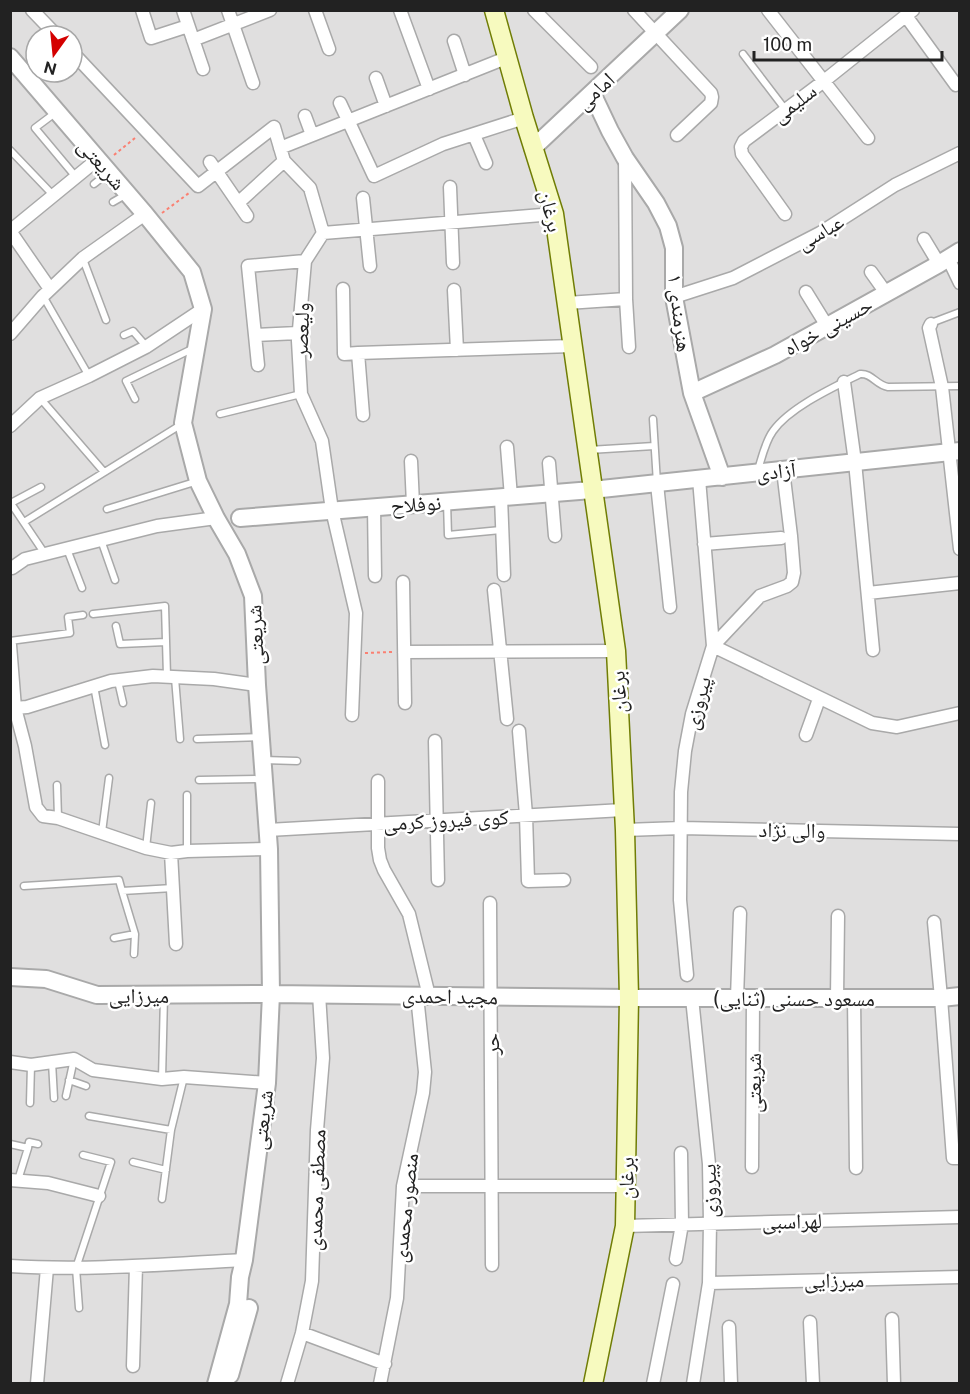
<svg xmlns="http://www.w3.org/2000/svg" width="970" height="1394" font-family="'Public Sans','Noto Naskh Arabic',sans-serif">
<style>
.residential{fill:#e0dfdf;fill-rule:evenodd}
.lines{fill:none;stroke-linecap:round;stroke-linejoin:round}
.service-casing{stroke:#a9a9a9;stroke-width:9}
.minor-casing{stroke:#a9a9a9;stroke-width:15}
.tertiary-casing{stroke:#a9a9a9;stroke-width:20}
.secondary-casing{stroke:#707d05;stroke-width:21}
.path{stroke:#fa8072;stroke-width:2;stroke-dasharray:3 3;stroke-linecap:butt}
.service{stroke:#fff;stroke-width:6}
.minor{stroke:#fff;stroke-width:12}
.tertiary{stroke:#fff;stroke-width:16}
.secondary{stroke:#f7fabf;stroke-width:18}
.labels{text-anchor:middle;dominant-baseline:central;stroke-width:5;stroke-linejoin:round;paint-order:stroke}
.street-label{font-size:21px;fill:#222;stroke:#fff}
</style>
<rect width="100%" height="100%" fill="#f2efe9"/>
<path class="residential" d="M 11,11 L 959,11 L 959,1383 L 11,1383 ZM 36,36 L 72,36 L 72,72 L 36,72 Z"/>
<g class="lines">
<g class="service-casing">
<path id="service" d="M 743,54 L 785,109
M 55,113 L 35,128 L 76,177
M 10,150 L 53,195
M 94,184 L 109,172
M 113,202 L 127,194
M 83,259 L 106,320
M 43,296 L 89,376
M 931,323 L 960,312
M 124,335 L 133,331 L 146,346
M 40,398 L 104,472
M 135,399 L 126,381 L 194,348
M 220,414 L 301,394
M 653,419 L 657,483
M 589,450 L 654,446
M 758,470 C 762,457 765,442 773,431 C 790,407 834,387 860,374 C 872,373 876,385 888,387 L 960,386
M 10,502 L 45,554
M 447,502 L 448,535 L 501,530
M 11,503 L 41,487
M 107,509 L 198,481
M 24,522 L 182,424
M 101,540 L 115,580
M 67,549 L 82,588
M 93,614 L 165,606 L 167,676
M 116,626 L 120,644 L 166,642
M 10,641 L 70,633 L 68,617 L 83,615
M 175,678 L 180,739
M 118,681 L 123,703
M 94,686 L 105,745
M 197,739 L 260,737
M 263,760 L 297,761
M 199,780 L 263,779
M 57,785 L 58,818
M 187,795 L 187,851
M 102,832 L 109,778
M 146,848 L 151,803
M 24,886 L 119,880 L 122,891 L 173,888
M 122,891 L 135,934 L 134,954
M 114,938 L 135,934
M 52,1062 L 54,1098
M 162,1079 L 164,996
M 69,1080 L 86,1086
M 66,1096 L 74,1059
M 30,1103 L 31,1065
M 89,1116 L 171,1130
M 10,1144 L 28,1148 L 29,1142 L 38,1144
M 133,1162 L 166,1170
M 18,1180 L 28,1148
M 162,1199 L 171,1130 L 184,1077
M 79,1308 L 76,1268 L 111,1162 L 83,1155"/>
</g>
<g class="minor-casing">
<path id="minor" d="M 32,10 L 57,36
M 142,10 L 151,38 L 188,26
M 183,10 L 203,69
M 228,10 L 253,83
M 315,10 L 329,49
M 400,10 L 429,89
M 534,10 L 591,67
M 634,10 L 711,93 L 712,97 L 711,103 L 677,135
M 768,10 L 868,138
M 906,16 L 956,85
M 193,40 L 270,10
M 454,41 L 465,75
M 72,52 L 198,186 L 274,127 L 284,161 L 310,188 L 323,233 L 305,261 L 298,341 L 301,394 L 322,441 L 332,510 L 356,613 L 352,715
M 376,78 L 386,106
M 340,103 L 374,176 L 443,144 L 524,118
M 305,116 L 312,135
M 474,135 L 486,163
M 280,148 L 506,58
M 625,158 L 626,299 L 629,347
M 210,162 L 247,216
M 450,187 L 453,263
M 363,198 L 370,266
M 238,203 L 284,161
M 785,214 L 742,154 L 741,147 L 744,141 L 824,81 L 913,10
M 10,231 L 98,159
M 10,231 L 50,289
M 323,233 L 554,214
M 924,239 L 939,264
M 948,258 L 960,283
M 871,272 L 886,293
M 343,289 L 344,354 L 358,353 L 363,415
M 454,290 L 457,350
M 806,292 L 827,326
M 674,297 L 733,278 L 820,233 L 895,185 L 960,153
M 567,303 L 626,299
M 931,324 L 929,328 L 942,387 L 960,549
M 10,334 L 43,296 L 83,258 L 145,214
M 255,335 L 298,333
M 358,353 L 573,346
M 258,365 L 248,266 L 305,261
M 844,382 L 855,462 L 873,650
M 10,426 L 40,398 L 89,376 L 146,347 L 203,309
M 507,447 L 511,497
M 411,461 L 413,504
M 549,463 L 555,536
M 657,484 L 670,607
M 501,497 L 504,575
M 374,507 L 375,576
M 704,544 L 781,538
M 12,568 L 25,559 L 157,526 L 216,518
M 403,582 L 405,703
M 494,590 L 507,719
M 868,593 L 960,583
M 10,645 L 15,708 L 25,746 L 36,807 L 43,816 L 58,818 L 146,848 L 171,853 L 187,851 L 269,849
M 713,646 L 872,723 L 897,727 L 960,713
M 713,646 L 760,596 L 787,586 L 792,582 L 794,573 L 791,536 L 783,470
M 404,652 L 616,651
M 15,708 L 27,707 L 111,681 L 153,676 L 214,679 L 257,685
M 519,731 L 526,815 L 528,881 L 564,880
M 806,735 L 819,699
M 435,741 L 438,880
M 378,781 L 378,848 L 380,860 L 384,870 L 409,914 L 429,996
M 268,830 L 623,810
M 625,830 L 681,828 L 960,834
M 171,853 L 176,944
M 490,903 L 492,1265
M 934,922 L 941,998 L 953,1158 L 960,1158
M 687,975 L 680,900 L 681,792 L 685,751 L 692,714 L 713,646 L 699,479
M 692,998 L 709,1164 L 710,1223 L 709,1283 L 693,1384
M 737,998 L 740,913
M 837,998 L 838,916
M 854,998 L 856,1168
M 10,1062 L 31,1065 L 74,1059 L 93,1070 L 162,1079 L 184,1077 L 267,1083
M 752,1167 L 753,998
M 10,1180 L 48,1183 L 99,1196
M 403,1186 L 626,1186
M 625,1226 L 960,1217
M 676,1259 L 682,1224 L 681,1153
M 10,1266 C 88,1271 167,1264 244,1260
M 709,1283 L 960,1277
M 892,1319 L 894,1384
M 810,1322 L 813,1384
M 729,1327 L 731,1384
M 302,1333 L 385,1364
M 133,1366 L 136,1266
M 37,1384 L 47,1268
M 287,1384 L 302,1333 L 312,1281 L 317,1130 L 323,1058 L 319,994
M 380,1384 L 397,1298 L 403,1186 L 423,1093 L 425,1072 L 417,996
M 653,1384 L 673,1284"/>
</g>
<g class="tertiary-casing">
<path id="tertiary" d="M 10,57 L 145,214 L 192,272 L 203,309 L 183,423 L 198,481 L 216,518 L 237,554 L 253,596 L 257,685 L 269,849 L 271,994 L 267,1083 L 244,1260 L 240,1277 L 238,1304 L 216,1384
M 592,93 L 610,131 L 625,158 L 656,203 L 668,226 L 674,248 L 674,297 L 692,393 L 722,477
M 533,148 L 680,10
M 692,393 L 775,355 L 939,264 L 960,251
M 240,518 L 592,490 L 960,451
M 10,977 L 46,979 L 97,995 L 271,994 L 629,998 L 941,998 L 960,996
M 230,1375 L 249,1308"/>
</g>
<g class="secondary-casing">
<path id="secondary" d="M 494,10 L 524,118 L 554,214 L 616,651 L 625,830 L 629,998 L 625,1226 L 593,1384"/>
</g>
<path class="path" d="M 114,155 L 135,138
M 162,213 L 189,193
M 365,653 L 392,652"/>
<use href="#service" class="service"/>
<use href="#minor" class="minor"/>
<use href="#tertiary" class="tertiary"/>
<use href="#secondary" class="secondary"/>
</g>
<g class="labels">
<g class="street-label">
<text transform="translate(595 91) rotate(-43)">امامی</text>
<text transform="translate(794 103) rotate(-37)">سلیمی</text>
<text transform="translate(102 164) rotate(49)">شریعتی</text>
<text transform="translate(551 211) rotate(77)">برغان</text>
<text transform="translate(820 232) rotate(-30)">عباسی</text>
<text transform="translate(680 313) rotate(83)">هنرمندی ۱</text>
<text transform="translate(828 326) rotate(-29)">حسینی خواه</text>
<text transform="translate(301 330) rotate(-88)">ولیعصر</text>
<text transform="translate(776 471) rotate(-6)">آزادی</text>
<text transform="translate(416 504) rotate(-4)">نوفلاح</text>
<text transform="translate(255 635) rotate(-93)">شریعتی</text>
<text transform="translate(618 692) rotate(-93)">برغان</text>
<text transform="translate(697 703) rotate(-75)">پیروزی</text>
<text transform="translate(446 820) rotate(-3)">کوی فیروز کرمی</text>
<text transform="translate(792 830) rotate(1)">والی نژاد</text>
<text x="139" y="995">میرزایی</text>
<text transform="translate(450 996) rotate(1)">مجید احمدی</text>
<text x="794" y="998">مسعود حسنی (ثنایی)</text>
<text transform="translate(491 1044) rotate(-90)">حر</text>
<text transform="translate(753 1083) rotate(-90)">شریعتی</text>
<text transform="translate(262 1120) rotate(-83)">شریعتی</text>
<text transform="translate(626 1178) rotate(-89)">برغان</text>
<text transform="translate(316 1190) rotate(-88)">مصطفی محمدی</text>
<text transform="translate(709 1191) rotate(-92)">پیروزی</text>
<text transform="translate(405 1208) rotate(-84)">منصور محمدی</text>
<text transform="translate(792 1221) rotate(-1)">لهراسبی</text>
<text transform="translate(834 1280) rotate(-1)">میرزایی</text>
</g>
</g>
<rect width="970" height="1394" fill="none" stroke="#222222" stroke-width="24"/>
<g transform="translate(54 54) rotate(195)"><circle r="28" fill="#ffffff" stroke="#a7a7a7" stroke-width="1.5"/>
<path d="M0-4.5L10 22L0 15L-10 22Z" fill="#d40000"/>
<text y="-9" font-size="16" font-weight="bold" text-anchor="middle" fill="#222222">N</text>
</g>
<path d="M754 51v9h188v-9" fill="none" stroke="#222222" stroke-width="3"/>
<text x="763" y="51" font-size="18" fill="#222222" stroke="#ffffff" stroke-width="4.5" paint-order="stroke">100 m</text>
</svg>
